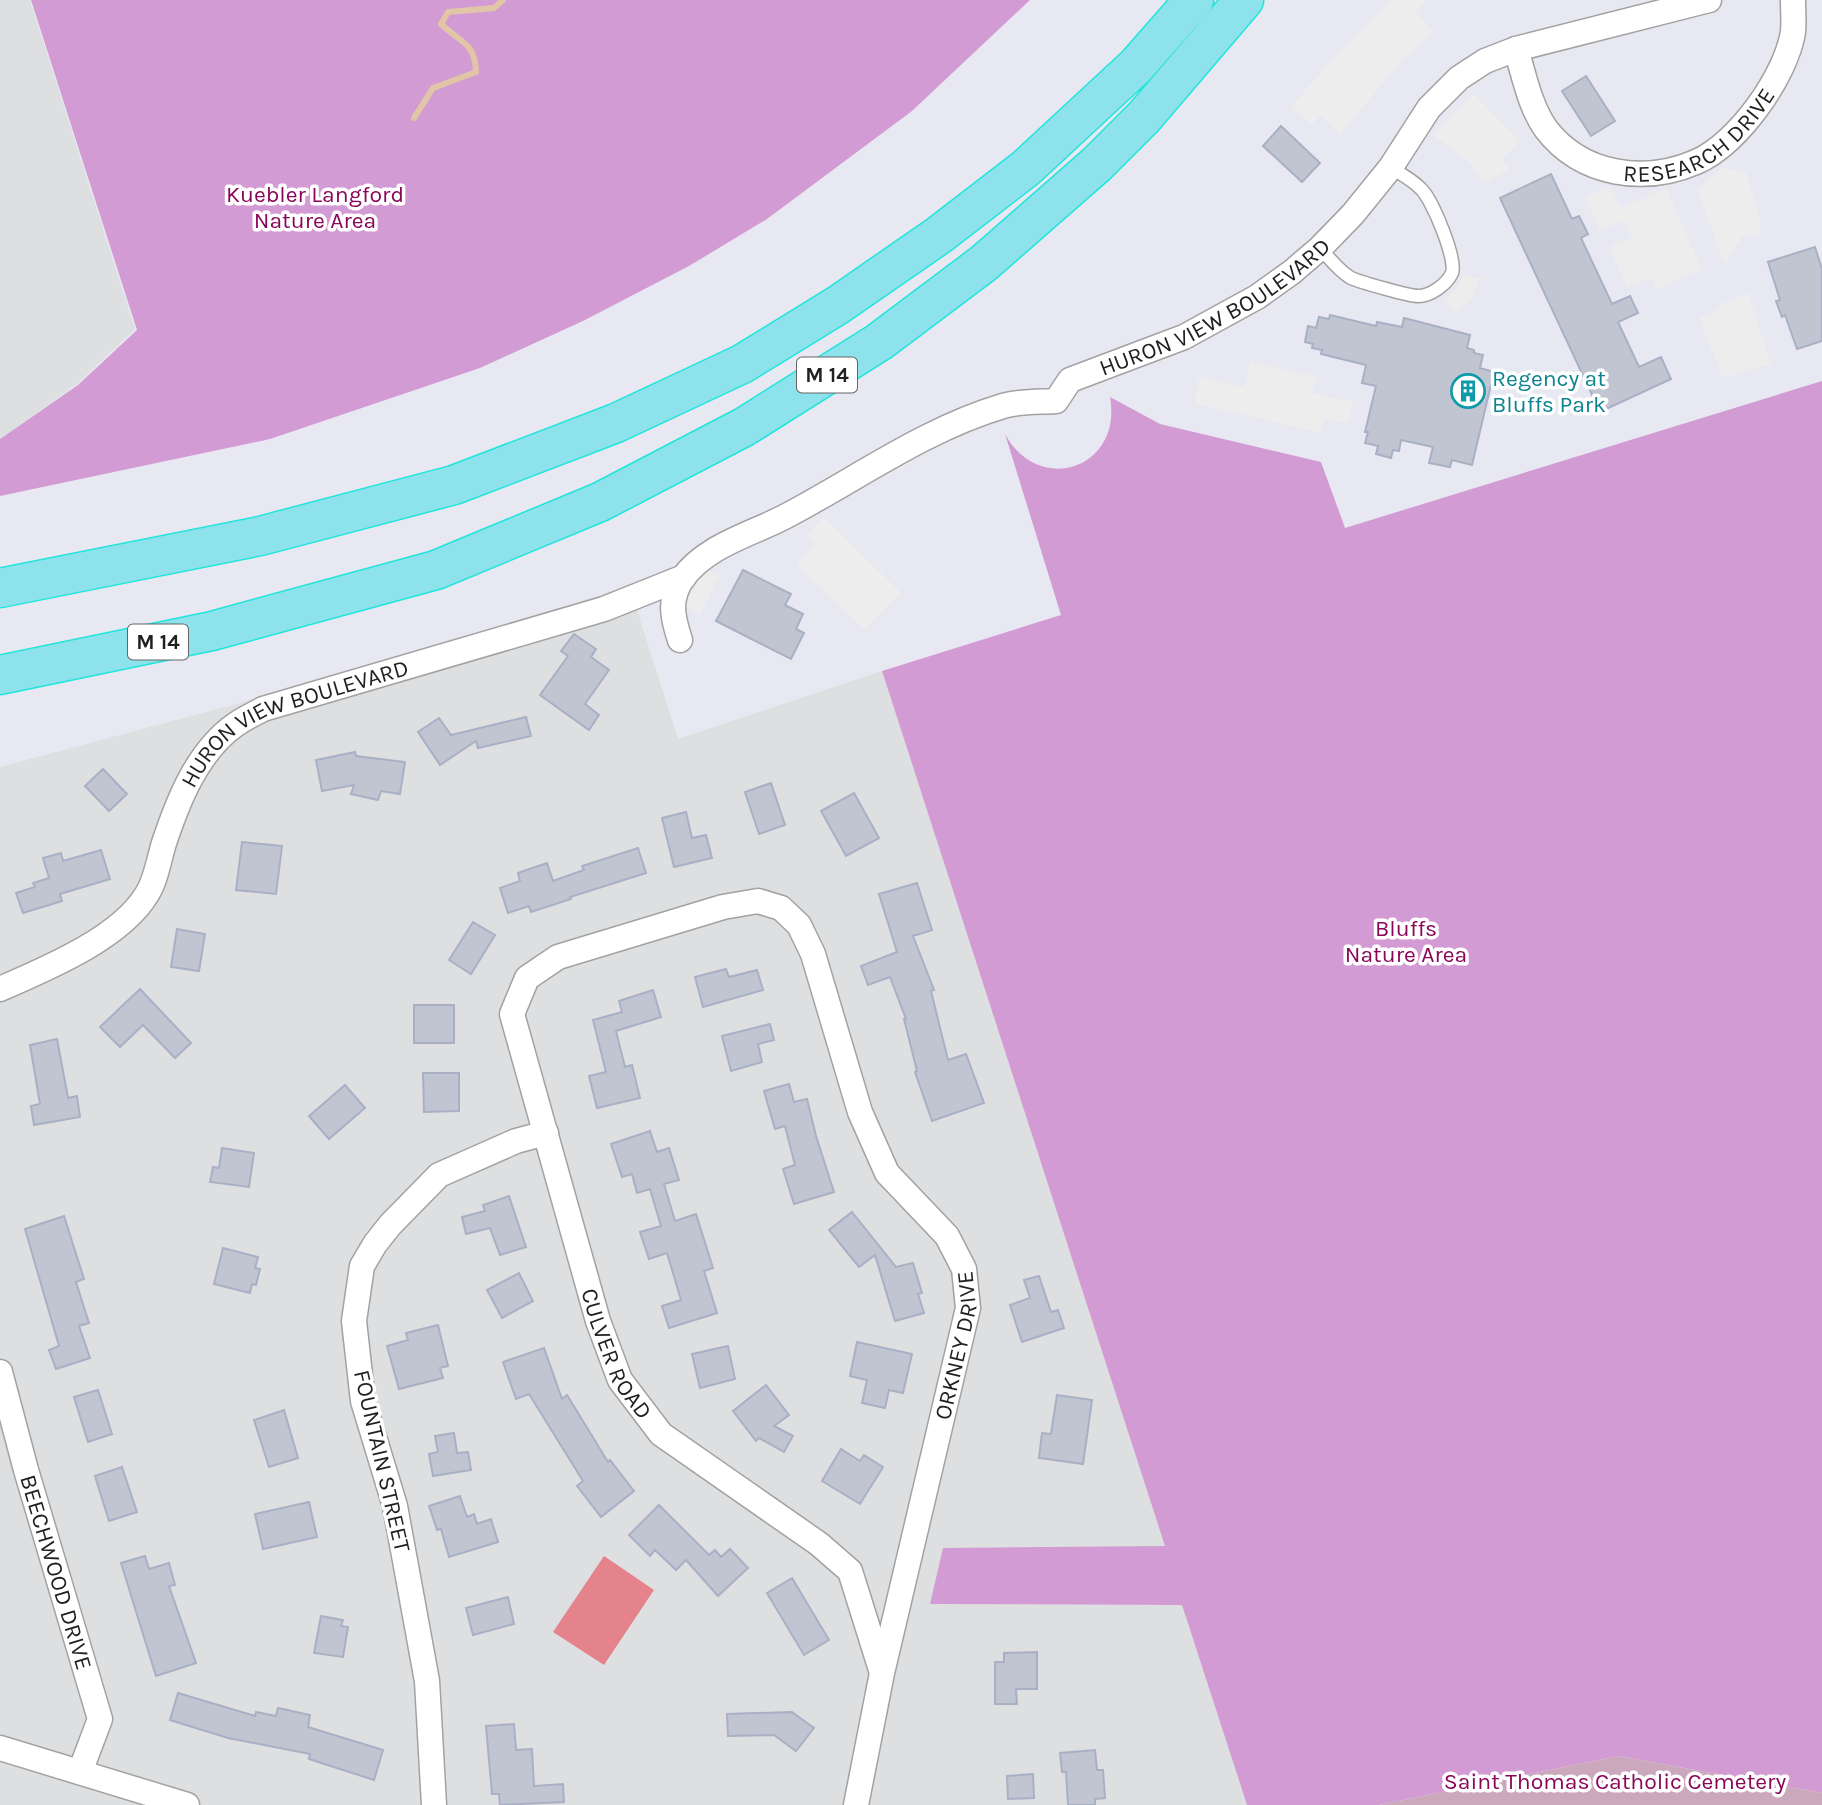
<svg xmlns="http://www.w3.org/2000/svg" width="1822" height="1805" font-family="Karla,sans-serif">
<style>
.residential{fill:#dedfe0}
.forest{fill:#d39bd3}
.cemetery{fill:#cca8bc}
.pitch{fill:#e4838c}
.parking{fill:#ededed}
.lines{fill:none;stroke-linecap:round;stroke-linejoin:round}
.stream{stroke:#e1c5a7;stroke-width:6}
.building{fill:#c1c5d2;stroke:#a9b0c5;stroke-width:2}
.lane-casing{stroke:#a2a2a2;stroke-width:15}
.street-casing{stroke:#a2a2a2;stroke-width:27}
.highway-casing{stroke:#20e5db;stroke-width:41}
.lane{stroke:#fff;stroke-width:12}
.street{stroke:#fff;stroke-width:24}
.highway{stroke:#8de2ec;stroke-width:38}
.labels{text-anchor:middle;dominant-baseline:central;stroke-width:7;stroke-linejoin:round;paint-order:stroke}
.shield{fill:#fff;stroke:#646464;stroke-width:2}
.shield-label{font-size:21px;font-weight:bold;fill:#212121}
.street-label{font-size:23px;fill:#212121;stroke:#fff}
.park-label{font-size:23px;fill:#890658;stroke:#fff}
.culture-label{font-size:23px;fill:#0d838f;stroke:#fff;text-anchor:start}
</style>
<rect width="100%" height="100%" fill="#e8e8f2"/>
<path class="residential" d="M 0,0 L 30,0 L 135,329 L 77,384 L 0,439 Z
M 629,585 L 678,739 L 882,671 L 1166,1547 L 943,1548 L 931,1604 L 1182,1605 L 1247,1805 L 0,1805 L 0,767 L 379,666 L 539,616 Z"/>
<path class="forest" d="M 31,0 L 1030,0 L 912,111 L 767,219 L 689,266 L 583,321 L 480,368 L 270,439 L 0,496 L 0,439 L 78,385 L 137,330 Z
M 1822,381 L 1822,1793 L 1618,1756 L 1379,1805 L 1247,1805 L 1182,1605 L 930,1604 L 943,1548 L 1165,1546 L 882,671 L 1061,615 L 1005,434 C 1039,497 1123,468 1110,397 L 1160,424 L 1321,462 L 1345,528 Z"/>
<path class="cemetery" d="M 1618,1756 L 1822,1793 L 1822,1805 L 1379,1805 Z"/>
<path class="pitch" d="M 604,1556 L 654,1590 L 604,1665 L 553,1632 Z"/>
<path class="parking" d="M 1392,0 L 1424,0 L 1426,2 L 1415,11 L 1434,32 L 1399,63 L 1341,134 L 1320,115 L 1312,125 L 1291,107 L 1332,60 Z
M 1474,94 L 1520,141 L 1501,159 L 1510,169 L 1483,183 L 1470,163 L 1434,135 L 1452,114 Z
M 1722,168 L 1746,172 L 1761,223 L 1760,236 L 1743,235 L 1726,263 L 1720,253 L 1698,190 Z
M 1610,186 L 1621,208 L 1666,188 L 1702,269 L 1656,290 L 1650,277 L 1627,287 L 1609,247 L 1632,237 L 1625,220 L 1600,231 L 1585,197 Z
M 1464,274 L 1480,279 L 1472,298 L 1456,313 L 1444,301 L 1455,290 Z
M 1748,293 L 1771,364 L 1723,378 L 1699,318 L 1720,309 L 1719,304 Z
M 1250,361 L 1316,377 L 1312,393 L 1353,402 L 1348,423 L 1325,418 L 1321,433 L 1194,403 L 1200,376 L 1244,387 Z
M 824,517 L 901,593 L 864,630 L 797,564 L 816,545 L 807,535 Z
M 705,568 L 720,575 L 700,614 L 685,607 Z"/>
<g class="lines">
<path class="stream" d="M 414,118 L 433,88 L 476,72 C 475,42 461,43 441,24 L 448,12 L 494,8 L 503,0"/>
</g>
<path class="building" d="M 1586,76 L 1615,121 L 1591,136 L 1562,91 Z
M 1281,126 L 1320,163 L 1302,182 L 1263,146 Z
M 1551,174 L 1572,219 L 1579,216 L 1588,234 L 1581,238 L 1612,304 L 1630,296 L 1638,313 L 1618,322 L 1639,367 L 1661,357 L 1671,379 L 1600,412 L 1500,198 Z
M 1815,247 L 1822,269 L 1822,341 L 1797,349 L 1785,315 L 1782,317 L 1776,301 L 1780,300 L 1768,262 Z
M 1330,315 L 1376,326 L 1377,322 L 1402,327 L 1404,318 L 1470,335 L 1467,348 L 1474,350 L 1474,353 L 1483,355 L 1480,368 L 1494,372 L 1472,465 L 1452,460 L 1450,467 L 1429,463 L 1433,447 L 1401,440 L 1399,451 L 1393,450 L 1391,458 L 1376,454 L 1378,446 L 1365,443 L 1368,432 L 1365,432 L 1376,386 L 1362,383 L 1366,365 L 1321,354 L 1322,350 L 1312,348 L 1313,344 L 1305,342 L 1308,326 L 1316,328 L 1319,317 L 1329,319 Z
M 743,570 L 791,594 L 785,605 L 803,614 L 796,629 L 804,633 L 791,659 L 716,621 Z
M 574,634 L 596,649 L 591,657 L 609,670 L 585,704 L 599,715 L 589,730 L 540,695 L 568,656 L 561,651 Z
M 526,717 L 531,736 L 478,748 L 476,741 L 440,765 L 418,732 L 439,718 L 451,735 Z
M 355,752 L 356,756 L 405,762 L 400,794 L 381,791 L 378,800 L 351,794 L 354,785 L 322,791 L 316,760 Z
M 103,769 L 127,794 L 109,811 L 85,786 Z
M 771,783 L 785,825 L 759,834 L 745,792 Z
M 854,793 L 879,838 L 846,856 L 821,811 Z
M 686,812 L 692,838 L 706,835 L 712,858 L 674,867 L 662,818 Z
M 242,842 L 282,846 L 276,894 L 236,890 Z
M 638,848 L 646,873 L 570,897 L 571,899 L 531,912 L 529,906 L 508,913 L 500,888 L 520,881 L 518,873 L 547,863 L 553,881 L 584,870 L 582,866 Z
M 101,850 L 110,879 L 60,894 L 62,901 L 23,913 L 16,893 L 35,887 L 33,883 L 49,878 L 43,858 L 61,853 L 63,861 Z
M 917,883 L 932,930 L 913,936 L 934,990 L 931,991 L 948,1060 L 966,1054 L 984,1103 L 932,1121 L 915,1072 L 917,1071 L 904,1019 L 906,1019 L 890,977 L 868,985 L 861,966 L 897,952 L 879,894 Z
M 473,922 L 495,935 L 471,974 L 449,960 Z
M 177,929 L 205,934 L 199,971 L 171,967 Z
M 726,969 L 729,977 L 757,970 L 763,990 L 703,1007 L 695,977 Z
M 140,989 L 191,1043 L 175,1058 L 143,1025 L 120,1047 L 100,1027 Z
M 653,990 L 661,1017 L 616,1031 L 625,1067 L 632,1065 L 640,1098 L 597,1108 L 589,1076 L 606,1072 L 593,1020 L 622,1012 L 619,1001 Z
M 414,1005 L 454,1005 L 454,1043 L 414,1043 Z
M 770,1024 L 774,1040 L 758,1044 L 762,1062 L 731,1071 L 722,1036 Z
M 57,1039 L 68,1098 L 77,1096 L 80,1117 L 34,1125 L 31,1106 L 40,1104 L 30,1045 Z
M 423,1073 L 459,1073 L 459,1111 L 424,1112 Z
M 789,1084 L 794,1102 L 807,1099 L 816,1136 L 834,1192 L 794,1204 L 783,1169 L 795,1165 L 785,1126 L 775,1129 L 764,1091 Z
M 345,1085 L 365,1108 L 329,1139 L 309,1116 Z
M 650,1131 L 657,1152 L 669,1148 L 679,1180 L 664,1184 L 675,1221 L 696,1214 L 713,1268 L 704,1271 L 717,1313 L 669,1328 L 662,1306 L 681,1300 L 667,1253 L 649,1259 L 640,1232 L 661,1226 L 650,1189 L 637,1193 L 632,1174 L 622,1177 L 611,1144 Z
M 222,1148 L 254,1153 L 249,1187 L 210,1182 L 213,1167 L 219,1168 Z
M 509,1196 L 526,1247 L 500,1255 L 490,1228 L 466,1234 L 462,1217 L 485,1211 L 483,1205 Z
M 852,1212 L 896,1267 L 913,1263 L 922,1293 L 918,1294 L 924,1313 L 895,1321 L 875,1255 L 859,1267 L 829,1230 Z
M 64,1216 L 84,1279 L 76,1282 L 89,1323 L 79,1326 L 90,1358 L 56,1369 L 49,1350 L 59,1346 L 25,1229 Z
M 223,1248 L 258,1257 L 255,1268 L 260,1269 L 256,1285 L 252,1284 L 250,1293 L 214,1284 Z
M 519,1273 L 533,1301 L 502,1318 L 487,1290 Z
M 1039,1276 L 1051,1312 L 1058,1310 L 1064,1328 L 1022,1342 L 1010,1305 L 1030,1298 L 1024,1280 Z
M 438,1325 L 448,1366 L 440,1368 L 443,1378 L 399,1389 L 387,1346 L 408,1340 L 406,1333 Z
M 857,1342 L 912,1354 L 903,1393 L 889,1390 L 885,1408 L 862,1403 L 867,1380 L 850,1376 Z
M 728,1346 L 735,1379 L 700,1388 L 692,1354 Z
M 544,1348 L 562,1399 L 567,1395 L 608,1462 L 610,1460 L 634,1491 L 601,1517 L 577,1486 L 583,1481 L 529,1394 L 516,1399 L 503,1362 Z
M 766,1385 L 789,1415 L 774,1426 L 793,1436 L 784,1452 L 759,1438 L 756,1441 L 733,1411 Z
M 98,1390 L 112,1434 L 88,1442 L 74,1397 Z
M 1057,1395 L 1092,1400 L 1083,1464 L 1039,1458 L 1042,1433 L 1051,1434 Z
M 284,1410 L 298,1458 L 269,1467 L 254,1420 Z
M 454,1433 L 457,1453 L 468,1452 L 471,1470 L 433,1476 L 429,1454 L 438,1452 L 435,1436 Z
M 841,1449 L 860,1461 L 864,1455 L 883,1467 L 860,1504 L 822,1481 Z
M 122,1467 L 137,1512 L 109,1521 L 95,1476 Z
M 460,1496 L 467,1517 L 474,1514 L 477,1524 L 491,1519 L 498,1542 L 449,1557 L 441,1529 L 437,1530 L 429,1506 Z
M 309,1502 L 317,1537 L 263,1549 L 255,1514 Z
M 659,1505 L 709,1555 L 715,1550 L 721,1557 L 730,1549 L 748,1568 L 718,1596 L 686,1560 L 676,1570 L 655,1550 L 650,1556 L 629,1535 Z
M 145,1556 L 149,1569 L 169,1563 L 175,1585 L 169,1586 L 196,1663 L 156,1676 L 121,1563 Z
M 792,1578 L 829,1640 L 804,1655 L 767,1593 Z
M 508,1597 L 514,1624 L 473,1635 L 466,1608 Z
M 321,1616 L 343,1620 L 341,1626 L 348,1627 L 343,1657 L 314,1653 Z
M 1037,1652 L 1037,1689 L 1016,1689 L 1017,1704 L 995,1704 L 995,1662 L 1004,1662 L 1004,1653 Z
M 178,1693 L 255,1716 L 256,1712 L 276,1716 L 278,1708 L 310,1715 L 308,1727 L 383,1750 L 374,1780 L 309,1759 L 310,1754 L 228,1738 L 170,1720 Z
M 792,1712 L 814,1728 L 796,1751 L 774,1735 L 728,1736 L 727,1714 Z
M 514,1724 L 516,1750 L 532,1749 L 534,1786 L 563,1784 L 564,1802 L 500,1805 L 499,1794 L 492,1794 L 486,1726 Z
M 1095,1750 L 1097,1770 L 1103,1770 L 1105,1798 L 1095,1799 L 1095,1805 L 1068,1805 L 1066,1772 L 1062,1772 L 1060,1753 Z
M 1033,1774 L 1034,1798 L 1008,1799 L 1007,1776 Z"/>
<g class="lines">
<g class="lane-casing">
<path id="lane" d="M 1320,248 C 1330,259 1339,271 1351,278 C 1360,282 1409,296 1418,296 C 1431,296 1447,284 1452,273 C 1457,259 1432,199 1421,189 C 1413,180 1400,174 1391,167"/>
</g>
<g class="street-casing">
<g id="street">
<path id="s1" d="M 1516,49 C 1524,75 1530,107 1546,129 C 1582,176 1645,184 1696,162 C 1738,144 1786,76 1793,32 C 1794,22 1793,10 1793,0"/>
<path id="s2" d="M 680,640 C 673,619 668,600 682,579 C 707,544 754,534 790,514 C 861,476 926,429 1003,406 C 1019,401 1039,402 1056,401 L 1070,380 L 1184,337 L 1257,297 L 1292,272 L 1320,248 L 1353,214 L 1391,167 L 1429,108 L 1459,78 L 1485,61 L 1516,49 L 1709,0"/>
<path id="s3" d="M 0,989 C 46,969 121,938 147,894 C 156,880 159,859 164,843 C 178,801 197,752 235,725 C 243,719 254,714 263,709 L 604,609 L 684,577"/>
<path id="s4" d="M 0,1372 L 26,1470 L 100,1719 L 80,1772"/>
<path d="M 0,1748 L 187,1805"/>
<path d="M 434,1805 L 427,1681 L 395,1506 L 363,1401 L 354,1321 L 362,1266 L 375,1244 L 390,1225 L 439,1175 L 516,1141 L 546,1133"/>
<path id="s5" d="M 856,1805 L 882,1673 L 968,1308 L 964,1269 L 947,1236 L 887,1173 L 860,1112 L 813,954 L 799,925 L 781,908 L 758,901 L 723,907 L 558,957 L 527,978 L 512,1014 L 598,1321 L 620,1380 L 661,1434 L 819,1544 L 850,1571 L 882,1673"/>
</g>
</g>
<g class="highway-casing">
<path id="highway" d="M 0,588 L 260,536 L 454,485 L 616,423 L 742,364 L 838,305 L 939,235 L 1026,168 L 1136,66 L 1194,0
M 0,675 L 212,631 L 436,570 L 600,502 L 744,427 L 879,342 L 984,263 L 1097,164 L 1144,117 L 1244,0"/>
</g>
<use href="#lane" class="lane"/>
<use href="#street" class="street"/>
<use href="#highway" class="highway"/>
</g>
<defs>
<g id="building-ring" transform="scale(1.75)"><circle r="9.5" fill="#fff" stroke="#0f9aa8" stroke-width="1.5"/><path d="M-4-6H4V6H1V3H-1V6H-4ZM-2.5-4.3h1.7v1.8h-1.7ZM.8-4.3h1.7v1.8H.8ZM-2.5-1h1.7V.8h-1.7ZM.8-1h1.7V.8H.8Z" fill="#0f9aa8"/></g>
</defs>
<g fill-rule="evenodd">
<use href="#building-ring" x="1468" y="391"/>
</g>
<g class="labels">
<g class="shield">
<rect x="797" y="357.5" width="60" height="35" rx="5"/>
<rect x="128" y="624.5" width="60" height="35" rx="5"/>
</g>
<g class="shield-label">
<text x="827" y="375">M 14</text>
<text x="158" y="642">M 14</text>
</g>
<g class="street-label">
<text stroke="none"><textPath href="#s1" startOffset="266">RESEARCH DRIVE</textPath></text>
<text stroke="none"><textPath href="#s2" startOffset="672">HURON VIEW BOULEVARD</textPath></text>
<text stroke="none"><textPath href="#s3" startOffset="424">HURON VIEW BOULEVARD</textPath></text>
<text stroke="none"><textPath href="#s5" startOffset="471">ORKNEY DRIVE</textPath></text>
<text stroke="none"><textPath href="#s5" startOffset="1626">CULVER ROAD</textPath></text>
<text transform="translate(382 1461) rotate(77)">FOUNTAIN STREET</text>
<text stroke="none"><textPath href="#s4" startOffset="208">BEECHWOOD DRIVE</textPath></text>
</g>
<g class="park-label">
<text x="315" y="194">Kuebler Langford<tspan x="315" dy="26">Nature Area</tspan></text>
<text x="1406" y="928">Bluffs<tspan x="1406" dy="26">Nature Area</tspan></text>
<text x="1615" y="1781">Saint Thomas Catholic Cemetery</text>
</g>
<g class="culture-label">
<text x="1492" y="378">Regency at<tspan x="1492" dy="26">Bluffs Park</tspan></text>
</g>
</g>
</svg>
